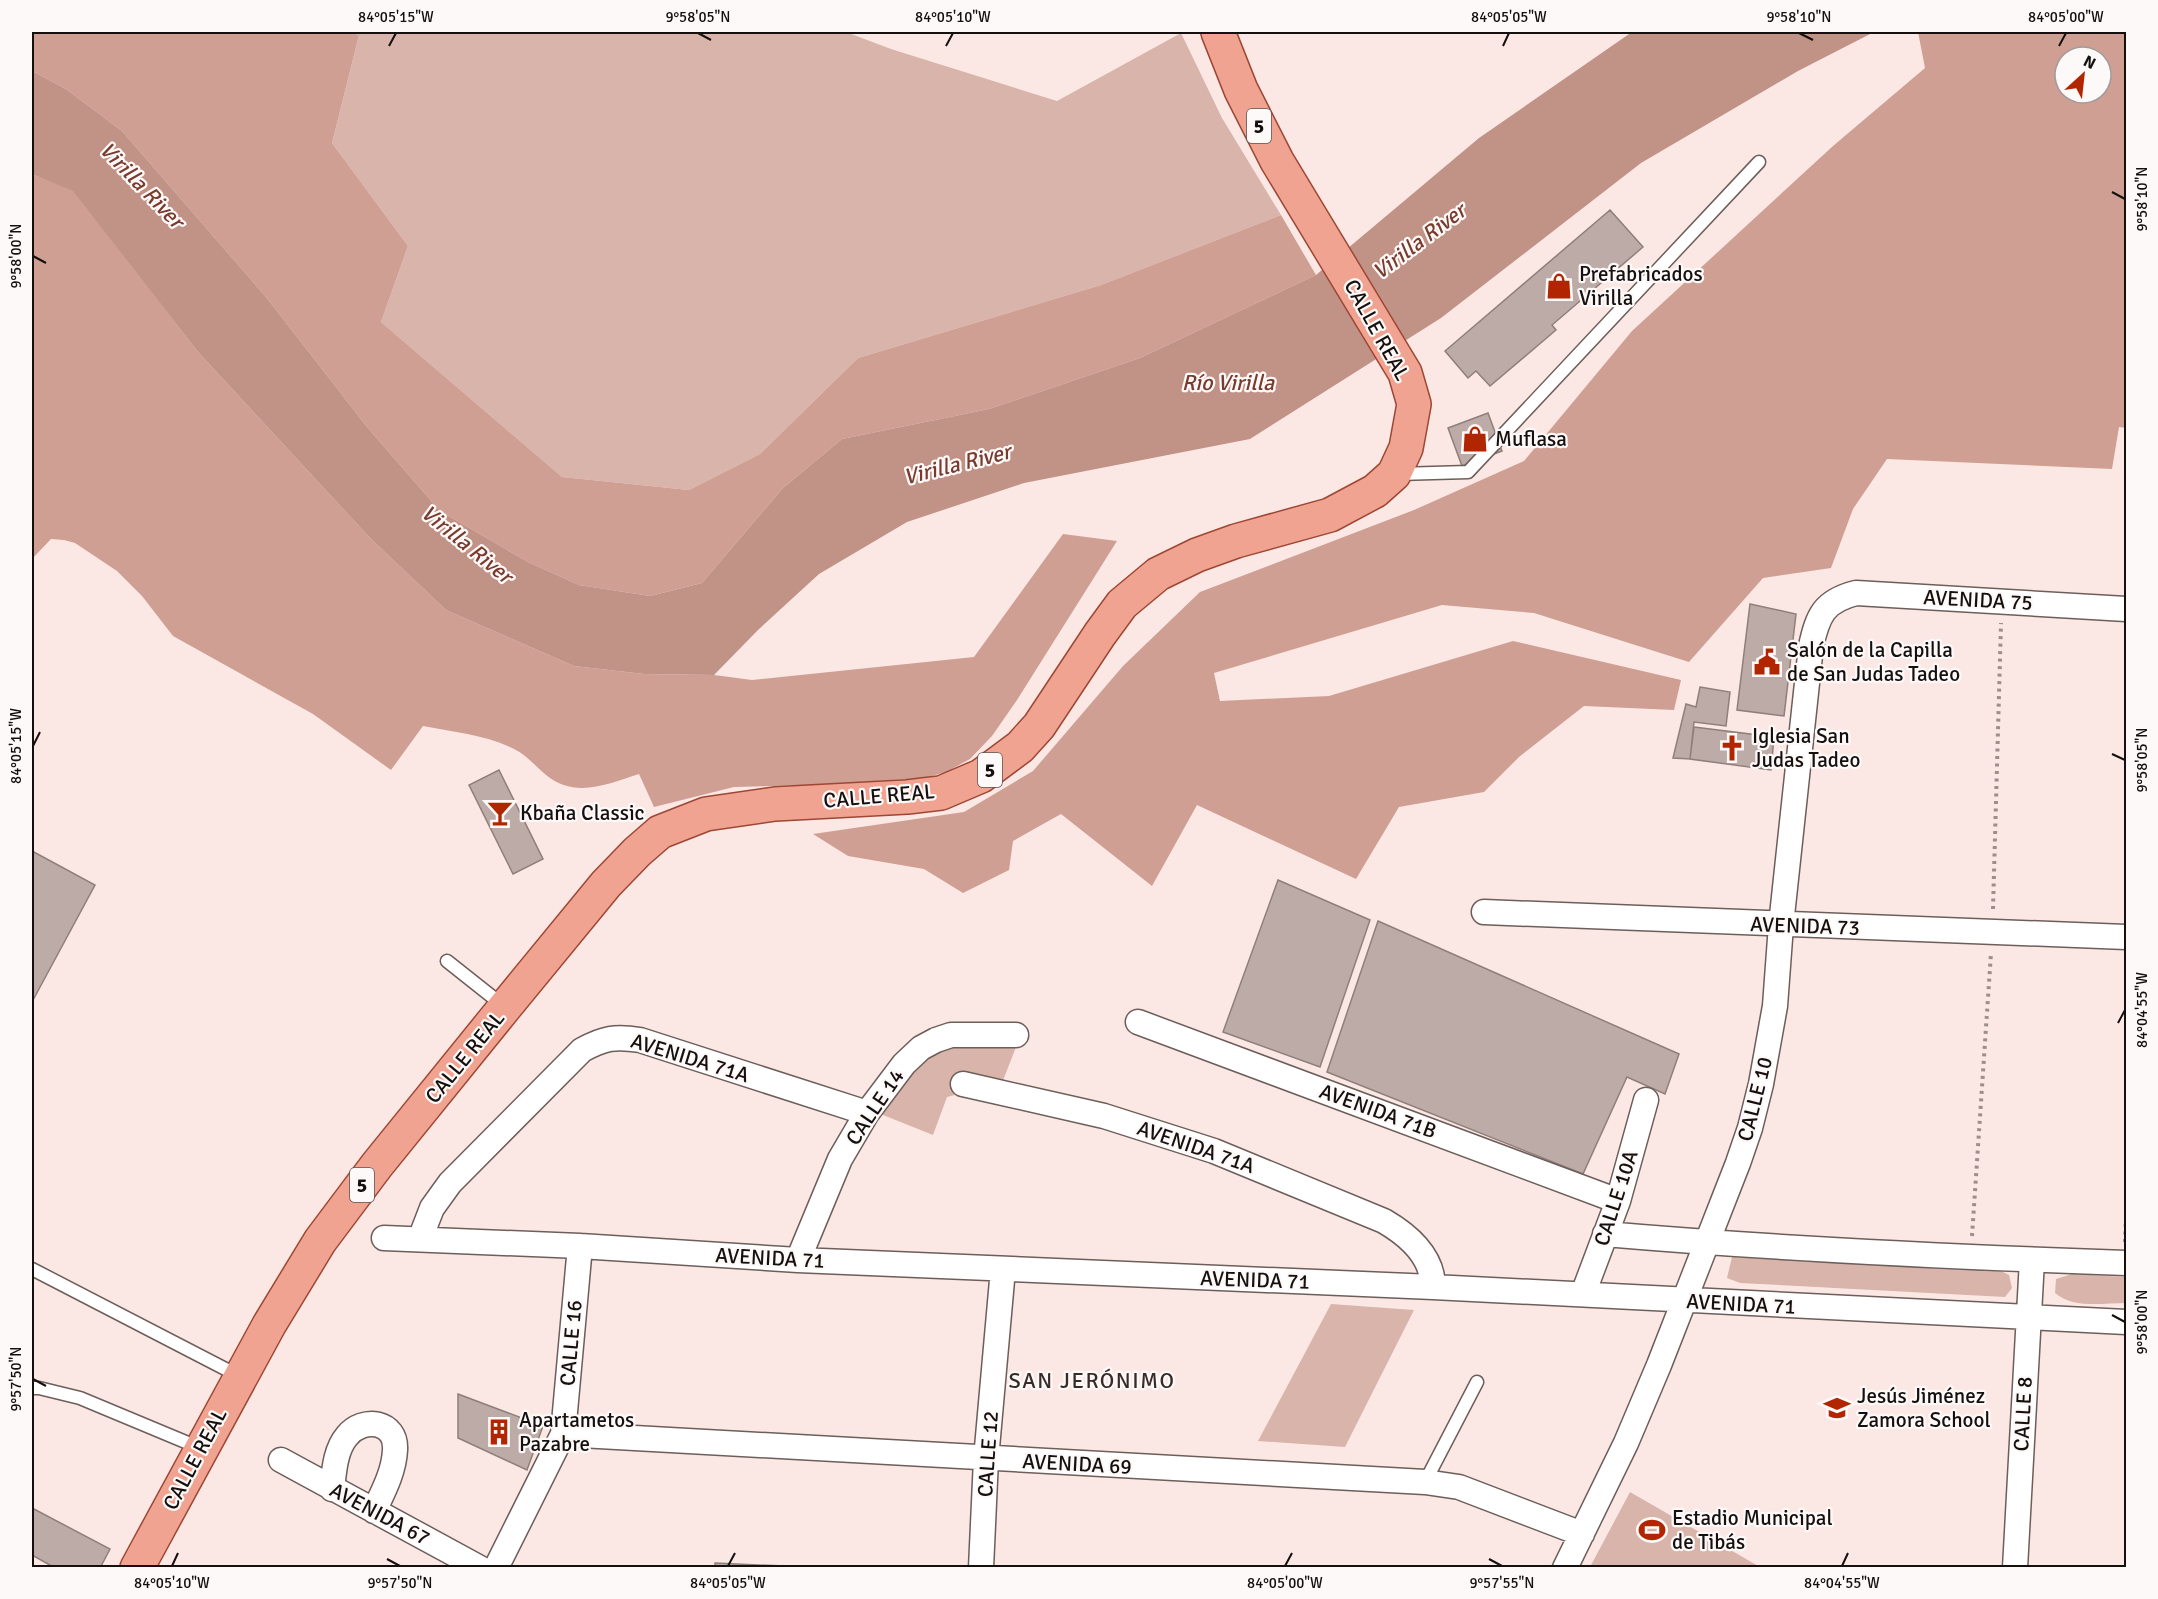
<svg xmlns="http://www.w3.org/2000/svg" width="2158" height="1599" font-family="Signika,sans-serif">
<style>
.green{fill:#d9b4ab}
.forest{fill:#cf9f93;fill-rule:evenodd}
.water{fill:#c19286}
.building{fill:#bdaba7;stroke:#8f7f7b;stroke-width:1.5}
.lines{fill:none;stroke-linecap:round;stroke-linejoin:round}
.service-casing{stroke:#6d5e5a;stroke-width:15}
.minor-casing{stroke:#6d5e5a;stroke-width:27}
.primary-casing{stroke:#9d4734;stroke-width:36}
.path{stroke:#9c8e8b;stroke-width:4;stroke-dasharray:3 4.5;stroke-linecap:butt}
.service{stroke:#fff;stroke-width:12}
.minor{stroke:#fff;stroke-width:24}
.primary{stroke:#f0a391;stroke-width:33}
.ticks{fill:none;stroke:#150f0e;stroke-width:2}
.labels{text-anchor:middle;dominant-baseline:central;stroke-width:4.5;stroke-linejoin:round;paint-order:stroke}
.shield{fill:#fdf9f8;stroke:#5b5554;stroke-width:1.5}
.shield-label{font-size:20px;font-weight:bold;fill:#150f0e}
.poi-label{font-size:21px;fill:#150f0e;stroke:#fdf9f8;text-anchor:start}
.street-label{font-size:21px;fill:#150f0e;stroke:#fdf9f8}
.water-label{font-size:22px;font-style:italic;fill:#793b2d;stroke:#fdf9f8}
.neighbourhood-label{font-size:22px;letter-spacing:1.5px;fill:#392b28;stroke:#fdf9f8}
.neatline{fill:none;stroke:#150f0e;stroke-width:2}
.ticks-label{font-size:15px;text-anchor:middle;fill:#150f0e}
</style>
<rect width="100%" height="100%" fill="#fbe8e4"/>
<path class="green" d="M 348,32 L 846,32 L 891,49 L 1057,101 L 1181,33 L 1222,118 L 1281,215 L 1101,285 L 858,358 L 760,454 L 689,490 L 562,477 L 381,322 L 408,246 L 332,143 L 359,35 Z
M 1018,1042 L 1002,1083 L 947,1097 L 933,1135 L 878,1113 L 910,1069 L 940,1050 L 969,1044 Z
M 1732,1257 L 2001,1271 L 2009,1275 L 2012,1288 L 2005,1297 L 1740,1283 L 1727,1278 Z
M 2072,1274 L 2126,1277 L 2126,1303 C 2104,1303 2073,1309 2055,1293 L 2056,1279 Z
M 1331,1304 L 1414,1310 L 1345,1447 L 1258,1441 Z
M 1630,1492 L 1760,1567 L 1590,1567 Z"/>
<path class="forest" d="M 32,32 L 348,32 L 359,35 L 332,143 L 408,246 L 381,322 L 562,477 L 689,490 L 760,454 L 858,358 L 1101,285 L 1281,215 L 1316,275 L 1140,358 L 989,409 L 842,439 L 783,488 L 702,583 L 650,596 L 579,585 L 528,562 L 440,511 L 367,427 L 266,297 L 122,131 L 66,89 L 32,71 Z
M 1918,32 L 2126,32 L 2126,428 L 2119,427 L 2112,469 L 1887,459 L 1853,509 L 1831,568 L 1763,578 L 1689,662 L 1534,613 L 1442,605 L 1214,673 L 1220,701 L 1329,696 L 1513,641 L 1681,680 L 1674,710 L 1584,706 L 1519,757 L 1484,792 L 1399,807 L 1356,879 L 1197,805 L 1152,886 L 1061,814 L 1013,841 L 1009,870 L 963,893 L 924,869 L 848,856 L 813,834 L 964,812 L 1033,771 L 1123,666 L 1200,592 L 1414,510 L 1524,461 L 1632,331 L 1833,146 L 1925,68 ZM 2065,57 L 2101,57 L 2101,93 L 2065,93 Z
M 32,174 L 73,190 L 198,352 L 370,538 L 446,610 L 574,666 L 644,674 L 714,675 L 752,680 L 974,657 L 1063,534 L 1117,541 L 1017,700 L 992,736 L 970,759 L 946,772 L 924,778 L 813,785 L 734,787 L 654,807 L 639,774 C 608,784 575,799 546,775 C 535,766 528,756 514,749 C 486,735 454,732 423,726 L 391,770 L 313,714 L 173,636 L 142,596 L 117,571 L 75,543 L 64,540 L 51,539 L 32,559 Z"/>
<path class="water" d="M 1632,32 L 1874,32 L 1798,71 L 1641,163 L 1441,318 L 1250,439 L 1024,483 L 907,522 L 819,574 L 758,630 L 714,675 L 644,674 L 574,666 L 446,610 L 370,538 L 198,352 L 73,191 L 32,174 L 32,71 L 66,89 L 122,131 L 266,297 L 367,427 L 440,511 L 528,562 L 579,585 L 650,596 L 702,583 L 783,488 L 842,439 L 989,409 L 1140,358 L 1316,275 L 1479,138 Z"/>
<path class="building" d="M 1610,210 L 1643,247 L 1552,325 L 1556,330 L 1490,386 L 1476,371 L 1468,378 L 1445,351 Z
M 1488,413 L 1502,451 L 1462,466 L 1448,428 Z
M 1750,604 L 1796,614 L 1784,716 L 1737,710 Z
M 1700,687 L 1730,692 L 1726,726 L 1694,722 L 1690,759 L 1673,758 L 1686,704 L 1696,707 Z
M 1694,727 L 1774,737 L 1771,770 L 1690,759 Z
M 499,770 L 543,859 L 513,874 L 469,785 Z
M 32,851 L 95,885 L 32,1002 Z
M 1278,880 L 1370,920 L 1320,1067 L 1223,1032 Z
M 1378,921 L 1679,1054 L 1665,1094 L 1627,1077 L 1583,1174 L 1327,1072 Z
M 458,1394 L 543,1426 L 527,1470 L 458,1438 Z
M 32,1508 L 110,1549 L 100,1568 L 55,1568 L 32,1555 Z
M 715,1563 L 784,1566 L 784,1568 L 715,1568 Z"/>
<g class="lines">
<g class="service-casing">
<path id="service" d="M 1398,474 L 1468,472 L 1759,162
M 447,961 L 505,1007
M 32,1269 L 239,1376
M 32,1388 L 39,1388 L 80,1398 L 200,1448
M 1425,1482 L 1477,1382"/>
</g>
<g class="minor-casing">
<path id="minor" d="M 1484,912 L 2126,937
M 1138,1022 L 1618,1201
M 963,1084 L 1104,1116 L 1214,1151 L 1384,1221 C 1408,1235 1433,1256 1433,1287
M 1605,1234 C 1778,1249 1952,1257 2126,1263
M 384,1238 L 580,1246 L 798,1260 L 1433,1287 L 2126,1322
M 420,1239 L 432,1208 L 450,1183 L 582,1050 C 604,1038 615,1036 640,1040 L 867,1113
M 798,1260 L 840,1159 L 867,1113 L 904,1064 L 921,1048 L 936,1040 L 951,1035 L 1016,1035
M 1583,1294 L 1618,1201 L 1646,1100
M 563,1434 L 1425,1482 L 1459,1487 L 1582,1534
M 281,1460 L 480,1568
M 332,1489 C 334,1472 335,1450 347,1436 C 363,1416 397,1421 395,1450 C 394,1472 383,1492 374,1511
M 496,1568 L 563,1434 L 580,1246
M 981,1568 L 986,1459 L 1003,1269
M 1565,1568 L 1626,1443 L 1659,1365 L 1738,1163 L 1750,1128 L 1761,1084 L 1775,1006 L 1781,925 L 1811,646 C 1818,615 1824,601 1856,593 L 2126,609
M 2015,1568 L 2032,1260"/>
</g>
<g class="primary-casing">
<path id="primary" d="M 137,1568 L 269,1325 L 320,1241 L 377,1165 L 505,1007 L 606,884 L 637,852 L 660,832 L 706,814 L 775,804 L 907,797 L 941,793 L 981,776 L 1020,747 L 1039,726 L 1100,634 L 1122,604 L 1158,574 L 1197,555 L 1236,541 L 1330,515 L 1375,491 L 1394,474 L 1406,448 L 1414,404 L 1405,373 L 1277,161 L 1241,90 L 1218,32"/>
</g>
<path class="path" d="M 1993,909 L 2001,623
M 1972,1236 L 1991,953
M 2125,1242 L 2126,1218"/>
<use href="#service" class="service"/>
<use href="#minor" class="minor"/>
<use href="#primary" class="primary"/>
</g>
<path class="ticks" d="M 698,33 L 711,40M 1799,33 L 1813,40M 389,46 L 396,33M 946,46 L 953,33M 1503,46 L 1509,33M 2059,46 L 2066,33M 2112,192 L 2125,199M 33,256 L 46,263M 33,746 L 40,732M 2112,754 L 2125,760M 2118,1023 L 2125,1010M 2112,1315 L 2125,1322M 33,1379 L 46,1386M 387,1559 L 400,1566M 1489,1559 L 1502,1566M 172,1566 L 178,1553M 728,1566 L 735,1553M 1285,1566 L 1292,1553M 1842,1566 L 1848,1553"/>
<defs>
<g id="shop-bare" transform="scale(2.07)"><path d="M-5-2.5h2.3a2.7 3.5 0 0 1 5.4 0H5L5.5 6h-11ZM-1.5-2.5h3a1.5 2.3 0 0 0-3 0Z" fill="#b12600" stroke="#fdf9f8" stroke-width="2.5" paint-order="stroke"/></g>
<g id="civic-bare" transform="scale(2.07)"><path d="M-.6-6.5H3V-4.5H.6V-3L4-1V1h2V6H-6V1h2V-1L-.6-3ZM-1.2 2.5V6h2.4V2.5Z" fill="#b12600" stroke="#fdf9f8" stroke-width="2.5" paint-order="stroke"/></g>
<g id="church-bare" transform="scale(2.07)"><path d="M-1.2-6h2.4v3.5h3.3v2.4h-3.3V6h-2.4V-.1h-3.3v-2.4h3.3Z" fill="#b12600" stroke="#fdf9f8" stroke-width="2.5" paint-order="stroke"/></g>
<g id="bar-bare" transform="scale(2.07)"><path d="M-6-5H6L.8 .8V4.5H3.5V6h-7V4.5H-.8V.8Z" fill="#b12600" stroke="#fdf9f8" stroke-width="2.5" paint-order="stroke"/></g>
<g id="school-bare" transform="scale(2.07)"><path d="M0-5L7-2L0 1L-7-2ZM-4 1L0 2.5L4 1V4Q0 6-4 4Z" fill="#b12600" stroke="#fdf9f8" stroke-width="2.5" paint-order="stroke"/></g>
<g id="building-bare" transform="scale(2.07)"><path d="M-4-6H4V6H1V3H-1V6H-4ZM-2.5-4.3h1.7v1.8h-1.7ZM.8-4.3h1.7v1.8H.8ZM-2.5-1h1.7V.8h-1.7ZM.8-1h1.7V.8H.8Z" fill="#b12600" stroke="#fdf9f8" stroke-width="2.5" paint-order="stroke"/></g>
<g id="stadium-bare" transform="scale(2.07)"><path d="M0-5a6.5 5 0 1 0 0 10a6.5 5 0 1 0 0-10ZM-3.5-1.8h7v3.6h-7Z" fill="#b12600" stroke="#fdf9f8" stroke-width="2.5" paint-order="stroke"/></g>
</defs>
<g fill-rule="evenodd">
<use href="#shop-bare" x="1559" y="286"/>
<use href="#shop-bare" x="1475" y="439"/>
<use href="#civic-bare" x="1767" y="662"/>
<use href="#church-bare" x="1732" y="748"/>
<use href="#bar-bare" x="500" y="813"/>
<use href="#school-bare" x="1837" y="1408"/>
<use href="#building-bare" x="499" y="1432"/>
<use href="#stadium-bare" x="1652" y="1530"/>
</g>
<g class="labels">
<g class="shield">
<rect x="1247" y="109" width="24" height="34" rx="4.5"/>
<rect x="978" y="753" width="24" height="34" rx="4.5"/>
<rect x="350" y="1168" width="24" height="34" rx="4.5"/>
</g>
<g class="shield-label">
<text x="1259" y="126">5</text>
<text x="990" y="770">5</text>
<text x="362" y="1185">5</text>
</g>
<g class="poi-label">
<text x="1579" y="274">Prefabricados<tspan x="1579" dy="24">Virilla</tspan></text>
<text x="1495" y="439">Muflasa</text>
<text x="1787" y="650">Salón de la Capilla<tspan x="1787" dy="24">de San Judas Tadeo</tspan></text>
<text x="1752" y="736">Iglesia San<tspan x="1752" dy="24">Judas Tadeo</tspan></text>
<text x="520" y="813">Kbaña Classic</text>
<text x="1857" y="1396">Jesús Jiménez<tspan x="1857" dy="24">Zamora School</tspan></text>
<text x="519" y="1420">Apartametos<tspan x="519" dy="24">Pazabre</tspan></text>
<text x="1672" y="1518">Estadio Municipal<tspan x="1672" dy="24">de Tibás</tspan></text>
</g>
<g class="street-label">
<text transform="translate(1377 330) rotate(61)">CALLE REAL</text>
<text transform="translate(1978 600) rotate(3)">AVENIDA 75</text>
<text transform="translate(879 796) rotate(-5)">CALLE REAL</text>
<text transform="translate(1805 926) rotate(2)">AVENIDA 73</text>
<text transform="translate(465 1057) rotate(-51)">CALLE REAL</text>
<text transform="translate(690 1058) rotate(17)">AVENIDA 71A</text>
<text transform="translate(1755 1099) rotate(-76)">CALLE 10</text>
<text transform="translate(875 1107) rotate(-56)">CALLE 14</text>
<text transform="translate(1378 1111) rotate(20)">AVENIDA 71B</text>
<text transform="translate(1196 1147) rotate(19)">AVENIDA 71A</text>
<text transform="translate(1616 1198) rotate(-72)">CALLE 10A</text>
<text transform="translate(770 1258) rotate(3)">AVENIDA 71</text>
<text transform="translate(1255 1280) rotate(2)">AVENIDA 71</text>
<text transform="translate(1741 1304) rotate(3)">AVENIDA 71</text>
<text transform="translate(571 1343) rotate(-85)">CALLE 16</text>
<text transform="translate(2023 1414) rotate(-87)">CALLE 8</text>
<text transform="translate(988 1454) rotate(-86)">CALLE 12</text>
<text transform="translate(195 1459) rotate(-62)">CALLE REAL</text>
<text transform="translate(1077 1464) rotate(3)">AVENIDA 69</text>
<text transform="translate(380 1514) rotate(28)">AVENIDA 67</text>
</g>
<g class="water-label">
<text transform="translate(142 185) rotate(46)">Virilla River</text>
<text transform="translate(1419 241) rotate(-37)">Virilla River</text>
<text x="1228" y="382">Río Virilla</text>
<text transform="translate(957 464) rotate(-14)">Virilla River</text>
<text transform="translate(467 544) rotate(39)">Virilla River</text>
</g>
<g class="neighbourhood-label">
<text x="1092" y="1380">SAN JERÓNIMO</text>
</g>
</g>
<rect width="2158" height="1599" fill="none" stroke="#fdf9f8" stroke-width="66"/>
<g transform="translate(2083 75) rotate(27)"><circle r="28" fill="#fdf9f8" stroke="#a09b9a" stroke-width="1.5"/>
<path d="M0-4.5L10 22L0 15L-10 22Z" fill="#b12600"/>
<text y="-9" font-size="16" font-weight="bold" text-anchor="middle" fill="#150f0e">N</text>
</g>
<rect x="33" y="33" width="2092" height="1533" class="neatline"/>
<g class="ticks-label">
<text x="396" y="22">84°05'15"W</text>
<text x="698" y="22">9°58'05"N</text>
<text x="953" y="22">84°05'10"W</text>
<text x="1509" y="22">84°05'05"W</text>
<text x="1799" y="22">9°58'10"N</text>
<text x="2066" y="22">84°05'00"W</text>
<text transform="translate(2142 199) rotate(-90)" y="5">9°58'10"N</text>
<text transform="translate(16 256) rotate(-90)" y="5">9°58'00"N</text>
<text transform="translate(16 746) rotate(-90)" y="5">84°05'15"W</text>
<text transform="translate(2142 760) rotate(-90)" y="5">9°58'05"N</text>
<text transform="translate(2142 1010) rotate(-90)" y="5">84°04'55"W</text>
<text transform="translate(2142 1322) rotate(-90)" y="5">9°58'00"N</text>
<text transform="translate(16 1379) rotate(-90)" y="5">9°57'50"N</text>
<text x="172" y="1588">84°05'10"W</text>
<text x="400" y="1588">9°57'50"N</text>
<text x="728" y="1588">84°05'05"W</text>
<text x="1285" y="1588">84°05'00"W</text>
<text x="1502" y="1588">9°57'55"N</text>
<text x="1842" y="1588">84°04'55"W</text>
</g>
</svg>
